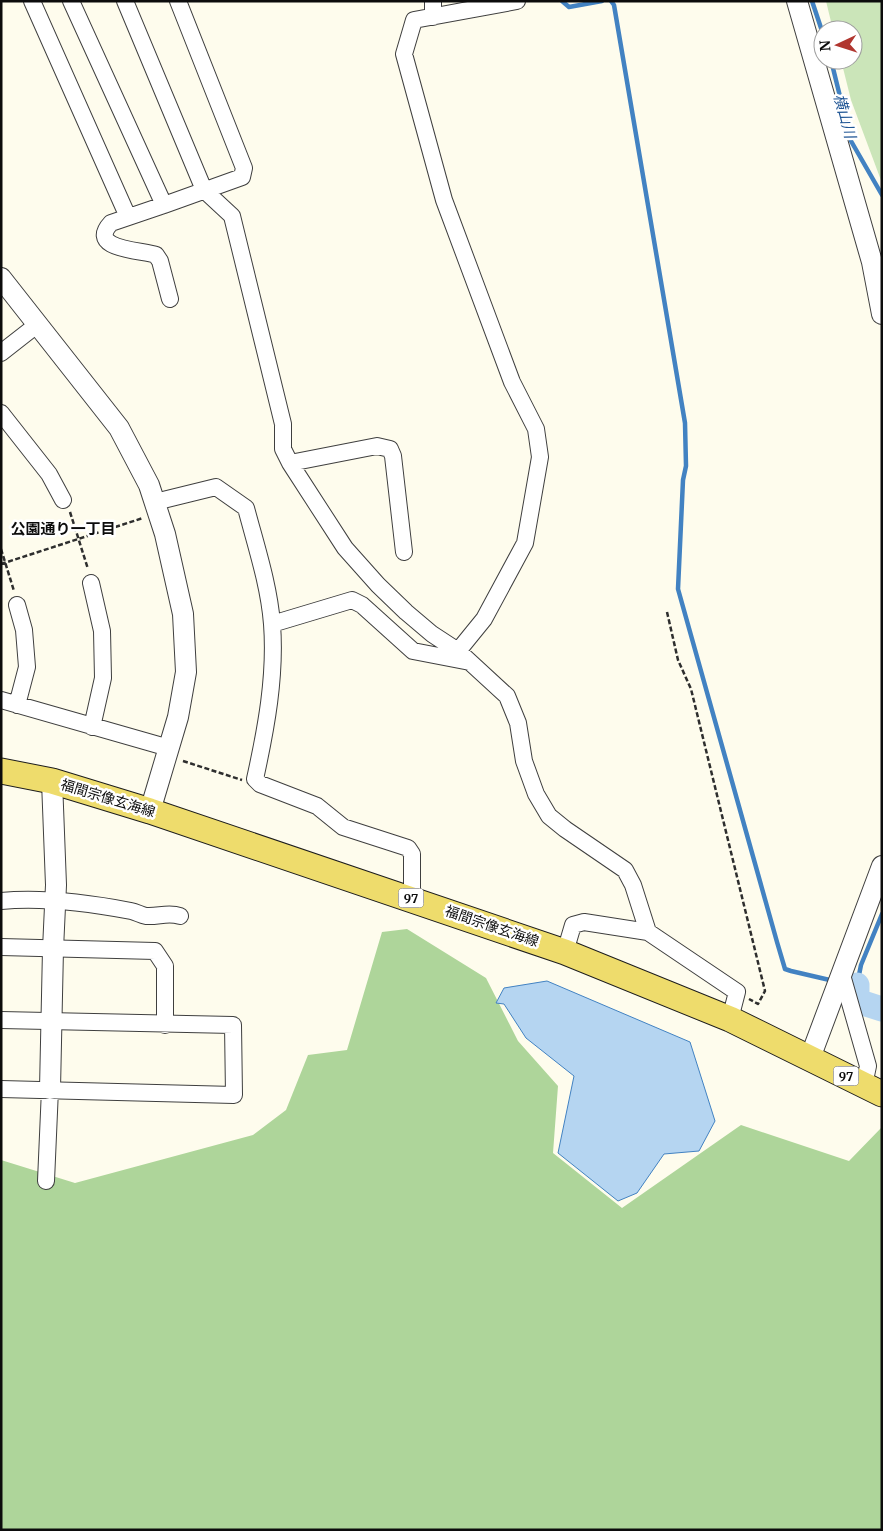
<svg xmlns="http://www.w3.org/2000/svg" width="883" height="1531" font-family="Merriweather,'Noto Sans JP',serif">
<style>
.green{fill:#cbe5b9}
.forest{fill:#aed59a}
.water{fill:#b5d5f1;stroke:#4282c2}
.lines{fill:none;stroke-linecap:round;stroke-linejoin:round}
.stream{stroke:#4282c2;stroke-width:4.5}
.river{stroke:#b5d5f1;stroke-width:25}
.minor-casing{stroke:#3f3f3f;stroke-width:18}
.tertiary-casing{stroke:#3f3f3f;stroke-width:22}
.primary-casing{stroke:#1d1d1d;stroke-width:27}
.path{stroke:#2e2e2e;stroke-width:2.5;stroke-dasharray:5 2.5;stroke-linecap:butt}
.minor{stroke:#fff;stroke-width:16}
.tertiary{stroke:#fff;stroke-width:20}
.primary{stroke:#eedc6c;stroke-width:25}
.labels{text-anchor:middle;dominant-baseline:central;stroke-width:5;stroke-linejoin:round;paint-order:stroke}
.shield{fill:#fff;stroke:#555;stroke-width:1}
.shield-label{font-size:12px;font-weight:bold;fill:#0c0c0c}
.street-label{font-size:14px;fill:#0c0c0c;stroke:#fff}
.water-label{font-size:15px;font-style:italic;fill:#1f5594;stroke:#fff}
.neighbourhood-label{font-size:15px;font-weight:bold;fill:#0c0c0c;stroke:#fff}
</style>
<rect width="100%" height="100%" fill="#fefced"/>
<path class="green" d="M 826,1 L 882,1 L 882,183 L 851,100 L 841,60 L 853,60 L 853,30 L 833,30 Z"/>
<path class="forest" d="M 407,929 L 486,978 L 518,1041 L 558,1086 L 553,1153 L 622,1208 L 741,1125 L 849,1161 L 882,1127 L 882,1530 L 1,1530 L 1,1160 L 75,1183 L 253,1135 L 286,1110 L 308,1055 L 347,1050 L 382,932 Z"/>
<path class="water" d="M 547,981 L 690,1042 L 715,1121 L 699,1151 L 664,1154 L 637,1193 L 618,1201 L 558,1153 L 574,1076 L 526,1038 L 504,1004 L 496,1003 L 504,988 Z"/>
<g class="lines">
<path class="stream" d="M 562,1 L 569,7 L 602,1
M 611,1 L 614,5 L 685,423 L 686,466 L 683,480 L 678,589 L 777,942 L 785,969 L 791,971 L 834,981
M 812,1 L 823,34
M 831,60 L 851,141 L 882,195
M 849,984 L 857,985 L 861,965 L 882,914"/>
<path class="river" d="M 857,985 L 857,997 L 863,1003 L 882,1009"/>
<g class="minor-casing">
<path id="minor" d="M 32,1 L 128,217
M 71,1 L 164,205 L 111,223 C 86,250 143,250 156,255 L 160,261 L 170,299
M 125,1 L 204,190 L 232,216 L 283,424 L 283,449 L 290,463 L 345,548 L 378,585 L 406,612 L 432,634 L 458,651 L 507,696 L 518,723 L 524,761 L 536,794 L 549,816 L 565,829 L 625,870 L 633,885 L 648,932
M 433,1 L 433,17
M 164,205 L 242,177 L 244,168 L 178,1
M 1,353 L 38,324
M 1,413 L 49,474 L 63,500
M 290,463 L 377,446 L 390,449 L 393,456 L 404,552
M 155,502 L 216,487 L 246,508 C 256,546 269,585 272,624 C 276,676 266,729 255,779 L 260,784 L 317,806 L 343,827 L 408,848 L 412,854 L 412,899
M 91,583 L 102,631 L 103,678 L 92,727
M 272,624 L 352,600 L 362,605 L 413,651 L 470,662
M 458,651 L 484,619 L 525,543 L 540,457 L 536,429 L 512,382 L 444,200 L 404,54 L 414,20 L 517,1
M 1,700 L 169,748
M 17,705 L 27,667 L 24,630 L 17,605
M 1,901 C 44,897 89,903 131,911 C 136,912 141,915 146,916 C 158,917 168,912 180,916
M 1,947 L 155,951 L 165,966 L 165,1025
M 565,952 L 573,925 L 584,922 L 648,932 L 737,992 L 730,1019
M 842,975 L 868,1066 L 864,1085
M 1,1020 L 233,1025 L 234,1095 L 1,1089
M 46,1181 L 50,1089"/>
</g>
<g class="tertiary-casing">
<path id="tertiary" d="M 797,1 L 872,262 L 882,314
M 1,278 L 119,428 L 149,485 L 165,534 L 183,614 L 186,672 L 178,717 L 150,811
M 810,1058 L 882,866
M 50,1089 L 53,949 L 56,885 L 52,781"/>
</g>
<g class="primary-casing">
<path id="primary" d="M 1,771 L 52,781 L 150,811 L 565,952 L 730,1019 L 882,1094"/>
</g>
<path class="path" d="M 70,512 L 88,569
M 1,549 L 14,591
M 1,564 L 143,518
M 667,612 L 678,660 L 691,689 L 765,991 L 758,1004 L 749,999
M 183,761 L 242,780"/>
<use href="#minor" class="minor"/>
<use href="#tertiary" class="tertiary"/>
<use href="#primary" class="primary"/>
</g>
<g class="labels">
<g class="shield">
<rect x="398.5" y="888.5" width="25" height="19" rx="4"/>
<rect x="833.5" y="1066.5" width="25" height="19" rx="4"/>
</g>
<g class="shield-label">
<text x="411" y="898">97</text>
<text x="846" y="1076">97</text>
</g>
<g class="street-label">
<text transform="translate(108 798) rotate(17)">福間宗像玄海線</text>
<text transform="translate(492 926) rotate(19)">福間宗像玄海線</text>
</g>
<g class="water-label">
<text transform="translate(845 116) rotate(75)">横山川</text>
</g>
<g class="neighbourhood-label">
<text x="63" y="528">公園通り一丁目</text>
</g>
</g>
<rect width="883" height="1531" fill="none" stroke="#0c0c0c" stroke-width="5"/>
<g transform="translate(838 45) rotate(266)"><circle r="24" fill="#ffffff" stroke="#9e9e9e"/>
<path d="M0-4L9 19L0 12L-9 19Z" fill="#b1362f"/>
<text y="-8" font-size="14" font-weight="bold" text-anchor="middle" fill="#0c0c0c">N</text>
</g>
</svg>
